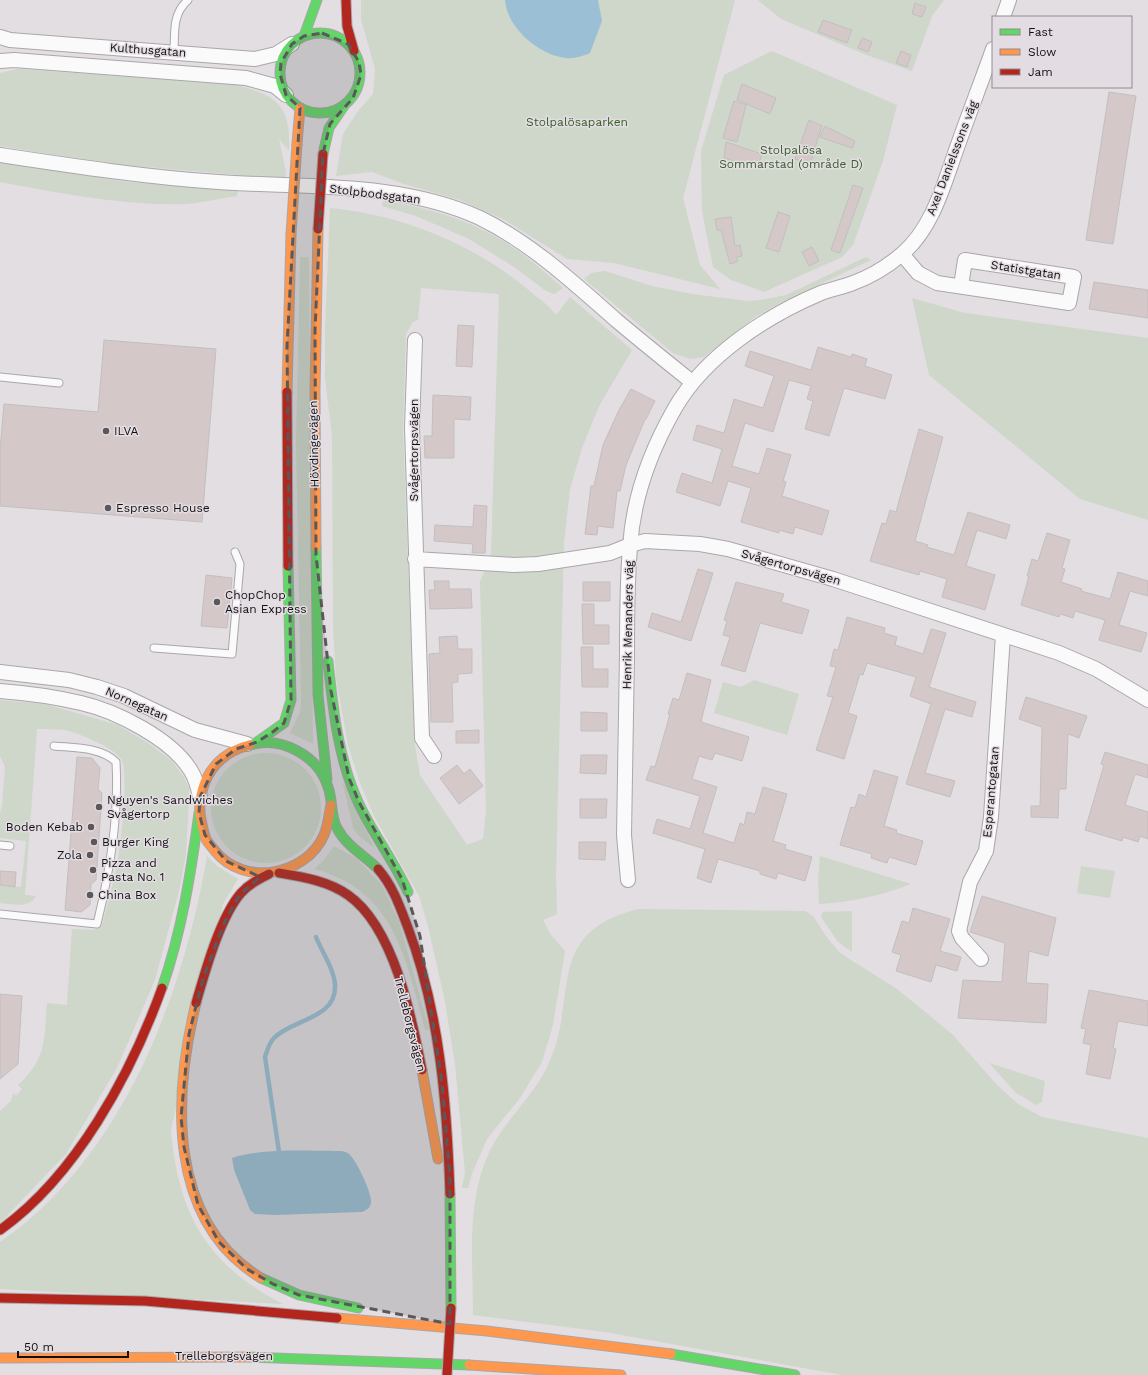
<svg xmlns="http://www.w3.org/2000/svg" width="1148" height="1375" font-family="'Work Sans',sans-serif">
<style>
.green{fill:#ced7ca;fill-rule:evenodd}
.water{fill:#9bc0d5}
.lines{fill:none;stroke-linecap:round;stroke-linejoin:round}
.stream{stroke:#9bc0d5;stroke-width:4.5}
.building{fill:#d5c8c8;stroke:#c2bfc0}
.lane-casing{stroke:#aaa7aa;stroke-width:9}
.street-casing{stroke:#aaa7aa;stroke-width:16}
.fast-casing{stroke:#aaa7aa;stroke-width:11}
.slow-casing{stroke:#aaa7aa;stroke-width:11}
.jam-casing{stroke:#aaa7aa;stroke-width:11}
.lane{stroke:#fbfafb;stroke-width:7}
.street{stroke:#fbfafb;stroke-width:14}
.fast{stroke:#63d668;stroke-width:9}
.slow{stroke:#ff974d;stroke-width:9}
.jam{stroke:#b3261e;stroke-width:9}
.slow-bridge-casing{stroke:#aaa7aa;stroke-width:11;stroke-linecap:butt}
.jam-bridge-casing{stroke:#aaa7aa;stroke-width:11;stroke-linecap:butt}
.slow-bridge{stroke:#ff974d;stroke-width:9}
.jam-bridge{stroke:#b3261e;stroke-width:9}
.marked{fill:#5b585b;fill-opacity:0.2;stroke:#5b585b;stroke-width:3;stroke-dasharray:8 5;stroke-linejoin:round}
.poi-dot{fill:#5b585b;stroke:#e3dde3;stroke-width:1.5}
.labels{text-anchor:middle;dominant-baseline:central;stroke-width:3;stroke-linejoin:round;paint-order:stroke}
.street-label{font-size:12px;fill:#131012;stroke:#e3dde3}
.park-label{font-size:12px;fill:#356026;stroke:#e3dde3}
.poi-label{font-size:12px;fill:#131012;stroke:#e3dde3;text-anchor:start}
</style>
<rect width="100%" height="100%" fill="#e2dee2"/>
<path class="green" d="M 361,0 L 735,0 L 683,198 L 700,265 L 720,289 L 614,263 L 567,259 L 505,220 L 460,200 L 404,184 L 372,172 L 336,176 L 343,134 L 358,111 L 373,94 L 375,69 L 361,19 Z
M 758,0 L 944,0 L 932,16 L 912,71 L 864,54 L 781,19 Z
M 772,51 L 897,105 L 883,161 L 853,245 L 842,257 L 764,292 L 731,280 L 713,267 L 702,211 L 701,151 L 724,75 Z
M 18,69 L 234,84 C 277,96 291,104 289,151 L 279,139 L 286,172 L 285,179 L 103,163 L 0,146 L 0,73 Z
M 0,162 L 128,182 L 238,190 L 237,196 C 220,198 203,203 185,204 C 125,206 59,193 0,182 Z
M 383,200 C 428,208 472,220 511,246 C 529,258 546,273 563,288 L 554,294 L 546,291 L 514,267 L 469,239 L 416,216 L 382,206 Z
M 330,208 C 401,215 469,242 525,287 C 535,296 548,304 556,315 L 570,297 L 632,350 L 599,406 L 582,448 L 570,489 L 564,542 L 556,875 L 557,914 L 543,920 L 551,935 L 565,951 L 553,1025 L 542,1062 L 520,1098 L 487,1139 L 472,1174 L 468,1188 L 462,1188 L 465,1173 L 455,1064 L 445,1002 L 428,926 L 419,896 L 374,816 L 360,783 L 348,745 L 336,679 L 333,626 L 332,436 L 325,378 L 325,329 ZM 421,288 L 499,294 L 491,554 L 480,582 L 486,811 L 483,839 L 467,845 L 420,775 L 415,746 L 403,431 L 406,334 L 413,322 L 418,320 Z
M 300,257 L 309,257 L 313,744 L 290,733 L 300,712 L 301,702 L 296,443 Z
M 866,257 L 871,260 L 780,303 L 755,317 L 704,357 L 690,359 L 673,353 L 584,279 L 591,273 L 605,271 L 652,286 L 692,294 L 748,301 L 761,300 L 786,295 Z
M 912,298 L 965,313 L 1148,338 L 1148,520 L 1080,499 L 929,375 Z
M 754,680 L 799,694 L 787,735 L 714,713 L 723,682 L 741,687 Z
M 0,700 L 45,704 L 118,725 L 148,743 L 171,760 L 184,777 L 189,788 L 189,800 L 186,854 L 180,887 L 155,980 L 117,1068 L 66,1154 L 0,1223 L 0,1111 L 11,1101 L 13,1093 L 16,1096 L 22,1089 L 18,1085 C 47,1059 44,1039 47,1003 L 67,1005 L 72,929 L 94,930 L 102,926 C 106,907 112,889 116,870 C 120,851 130,772 121,759 C 113,747 78,733 65,730 C 56,729 46,729 37,729 L 25,895 L 36,896 C 29,909 12,904 0,903 L 0,886 L 21,887 L 26,841 L 0,838 L 0,813 L 2,806 L 5,767 L 0,756 Z
M211 808a55 55 0 1 1 110 0a55 55 0 1 1-110 0Z
M 342,780 L 375,849 L 358,835 L 353,828 Z
M 334,846 L 356,858 L 382,885 L 400,924 L 429,1029 L 425,1030 C 406,960 395,890 314,869 L 323,861 Z
M 207,856 L 217,866 L 238,879 L 223,904 L 171,1130 C 178,1214 207,1265 283,1304 L 0,1289 L 0,1242 C 122,1158 183,997 207,856 Z
M 820,856 L 911,884 C 880,896 851,902 819,904 L 818,881 Z
M 1081,866 L 1115,871 L 1110,898 L 1077,893 Z
M 638,909 L 805,911 L 813,916 L 828,939 L 840,953 L 897,989 L 952,1034 L 997,1085 L 1018,1104 L 1042,1117 L 1148,1138 L 1148,1375 L 842,1375 L 605,1332 L 473,1315 C 473,1257 465,1195 494,1143 C 510,1115 536,1093 549,1063 C 579,998 543,933 638,909 Z
M 852,911 L 852,952 L 838,942 L 821,917 L 823,912 Z
M 989,1063 L 1045,1081 L 1042,1102 L 1036,1105 L 1016,1093 Z"/>
<path class="water" d="M 505,0 L 598,0 L 602,21 L 590,53 C 583,56 574,59 566,58 C 539,55 507,28 505,0 Z
M 340,1151 C 343,1151 347,1152 349,1154 C 356,1159 373,1195 371,1203 C 370,1208 367,1210 362,1212 L 275,1215 L 255,1214 L 250,1210 L 234,1170 L 232,1158 C 259,1148 310,1151 340,1151 Z"/>
<g class="lines">
<path class="stream" d="M 279,1152 L 265,1057 C 267,1051 269,1043 274,1038 C 292,1019 337,1019 335,985 C 334,969 322,952 316,937"/>
</g>
<path class="building" d="M 915,3 L 926,7 L 922,17 L 912,14 Z
M 823,20 L 852,30 L 847,43 L 818,32 Z
M 862,38 L 872,42 L 868,52 L 858,48 Z
M 901,51 L 911,55 L 907,67 L 896,63 Z
M 742,84 L 776,98 L 770,114 L 737,100 Z
M 1109,92 L 1136,96 L 1113,244 L 1086,240 Z
M 734,101 L 746,105 L 737,142 L 723,138 Z
M 809,120 L 822,126 L 810,164 L 795,159 Z
M 825,126 L 855,141 L 852,148 L 820,137 Z
M 726,142 L 762,154 L 757,169 L 724,158 Z
M 853,185 L 863,188 L 840,253 L 831,250 Z
M 778,212 L 790,216 L 779,252 L 766,248 Z
M 731,217 L 735,246 L 740,245 L 742,256 L 737,257 L 737,262 L 730,264 L 721,230 L 717,230 L 715,219 Z
M 812,247 L 819,261 L 809,266 L 802,252 Z
M 1094,282 L 1148,290 L 1148,318 L 1089,309 Z
M 458,325 L 474,326 L 472,367 L 456,366 Z
M 104,340 L 216,349 L 202,522 L 0,506 L 0,450 L 4,404 L 98,412 Z
M 818,347 L 851,357 L 852,354 L 867,359 L 865,366 L 892,375 L 885,399 L 844,388 L 829,436 L 805,429 L 813,401 L 807,399 L 811,386 L 789,380 L 773,432 L 745,423 L 732,466 L 759,474 L 767,448 L 791,455 L 783,481 L 786,482 L 782,496 L 829,511 L 822,535 L 795,527 L 793,534 L 779,530 L 779,533 L 741,522 L 751,488 L 728,481 L 720,506 L 676,492 L 682,473 L 712,483 L 722,449 L 693,440 L 697,425 L 724,433 L 734,399 L 763,408 L 774,376 L 745,366 L 750,351 L 811,370 Z
M 631,389 L 655,401 L 646,419 L 645,419 L 626,465 L 620,491 L 617,491 L 613,528 L 598,526 L 597,535 L 585,534 L 591,486 L 594,486 L 603,445 L 619,410 Z
M 433,395 L 471,397 L 470,420 L 454,419 L 454,458 L 425,458 L 424,436 L 432,436 Z
M 919,429 L 943,437 L 915,541 L 928,545 L 927,547 L 954,555 L 968,512 L 1010,525 L 1006,539 L 977,530 L 966,566 L 995,575 L 985,610 L 942,597 L 947,579 L 920,571 L 919,575 L 870,561 L 882,523 L 886,524 L 890,510 L 896,512 Z
M 474,505 L 487,506 L 485,553 L 472,553 L 473,544 L 434,541 L 435,525 L 473,527 Z
M 1047,533 L 1070,540 L 1062,568 L 1065,569 L 1061,582 L 1082,589 L 1081,591 L 1110,599 L 1118,572 L 1148,581 L 1148,596 L 1130,591 L 1119,625 L 1147,633 L 1141,652 L 1099,640 L 1105,620 L 1075,611 L 1073,618 L 1060,614 L 1059,617 L 1021,605 L 1029,576 L 1027,576 L 1032,559 L 1038,561 Z
M 698,569 L 713,573 L 691,641 L 648,627 L 652,613 L 681,622 Z
M 206,575 L 232,578 L 227,628 L 201,626 Z
M 434,581 L 449,581 L 449,589 L 471,589 L 472,608 L 430,609 L 429,590 L 435,590 Z
M 583,582 L 610,582 L 610,601 L 583,601 Z
M 736,582 L 784,594 L 781,602 L 809,610 L 802,634 L 760,623 L 745,672 L 721,665 L 730,637 L 723,635 L 727,621 L 724,620 Z
M 582,604 L 594,604 L 594,625 L 609,625 L 609,644 L 583,644 Z
M 847,617 L 885,628 L 884,633 L 897,637 L 895,645 L 923,654 L 931,629 L 946,633 L 929,687 L 976,702 L 972,717 L 945,709 L 925,773 L 955,781 L 950,797 L 906,784 L 931,704 L 910,696 L 916,677 L 867,663 L 863,675 L 860,674 L 848,713 L 857,716 L 844,759 L 816,750 L 833,697 L 827,696 L 836,667 L 830,666 L 834,649 L 838,650 Z
M 457,636 L 458,649 L 472,649 L 472,673 L 458,674 L 458,682 L 452,683 L 453,722 L 431,722 L 429,654 L 440,653 L 439,637 Z
M 581,647 L 593,647 L 593,669 L 608,669 L 608,687 L 582,687 Z
M 687,673 L 711,680 L 701,722 L 749,737 L 742,761 L 715,753 L 712,760 L 699,756 L 692,779 L 717,787 L 703,833 L 734,843 L 740,823 L 744,825 L 747,812 L 755,814 L 763,787 L 787,794 L 773,841 L 786,845 L 785,849 L 812,857 L 805,881 L 778,873 L 776,879 L 760,874 L 760,871 L 718,859 L 711,883 L 697,878 L 705,849 L 653,833 L 657,819 L 690,829 L 700,796 L 646,780 L 651,766 L 655,767 L 670,714 L 668,714 L 673,698 L 679,700 Z
M 1026,697 L 1087,716 L 1079,738 L 1068,734 L 1066,789 L 1059,789 L 1058,818 L 1031,817 L 1031,806 L 1040,806 L 1042,727 L 1019,719 Z
M 581,712 L 607,713 L 607,731 L 581,731 Z
M 479,730 L 479,743 L 456,743 L 456,731 Z
M 1105,752 L 1148,765 L 1148,778 L 1135,774 L 1125,805 L 1148,812 L 1148,839 L 1140,836 L 1138,842 L 1123,837 L 1122,841 L 1085,830 L 1104,765 L 1101,764 Z
M 581,755 L 607,755 L 606,774 L 580,773 Z
M 77,757 L 92,758 L 100,768 L 98,789 L 102,793 L 96,880 L 91,884 L 90,905 L 81,912 L 65,910 Z
M 457,765 L 464,774 L 470,769 L 483,786 L 459,804 L 440,778 Z
M 874,770 L 898,777 L 884,826 L 897,830 L 896,833 L 923,841 L 916,865 L 889,857 L 887,863 L 871,858 L 872,854 L 840,845 L 851,807 L 855,808 L 859,794 L 866,797 Z
M 580,799 L 607,799 L 606,818 L 580,818 Z
M 579,842 L 606,842 L 605,860 L 579,859 Z
M 0,871 L 16,872 L 15,887 L 0,885 Z
M 982,896 L 1056,918 L 1048,956 L 1029,951 L 1026,983 L 1048,984 L 1046,1023 L 958,1018 L 963,980 L 1002,982 L 1005,943 L 970,932 Z
M 913,908 L 950,919 L 940,951 L 961,957 L 957,971 L 936,965 L 931,982 L 896,971 L 901,955 L 892,952 L 902,921 L 909,923 Z
M 1089,990 L 1148,1001 L 1148,1026 L 1118,1021 L 1113,1048 L 1116,1049 L 1110,1079 L 1086,1074 L 1091,1045 L 1083,1043 L 1086,1029 L 1081,1028 Z
M 0,994 L 22,996 L 18,1064 L 0,1079 Z"/>
<g class="lines">
<g class="lane-casing">
<path id="lane" d="M 174,52 C 175,32 172,14 188,0
M 0,377 L 59,383
M 154,648 L 232,654 L 240,564 L 235,552
M 0,845 L 10,846
M 0,914 L 97,924 C 110,870 119,818 116,762 C 101,747 74,748 54,746"/>
</g>
<g class="street-casing">
<path id="street" d="M 1003,17 L 1009,0
M 0,37 L 10,40 L 255,59 L 276,54 L 292,44
M 0,61 L 14,60 L 246,78 L 275,86 L 286,95
M 0,155 C 73,166 145,177 218,182 C 304,188 400,181 480,218 C 531,243 574,283 616,320 C 641,341 667,362 692,382
M 902,254 L 918,273 L 937,283 L 1069,303 L 1074,277 L 965,260 L 961,286
M 415,340 L 412,428 L 422,738 L 434,756
M 415,559 L 514,565 L 538,564 L 610,553 L 630,545 L 645,541 L 700,544 L 728,549 L 833,579 L 1059,653 L 1096,669 L 1148,700
M 0,672 L 69,680 L 97,687 L 124,696 L 195,730 L 247,744
M 0,691 C 27,693 55,697 81,703 C 116,711 172,739 191,771 C 196,779 198,787 200,797
M 628,880 L 624,835 C 625,775 626,715 627,655 C 627,619 627,583 630,547 C 633,498 651,450 675,408 C 705,356 766,316 821,293 C 832,289 843,287 853,283 C 870,277 888,266 902,254 C 934,227 945,180 959,142 C 970,111 982,80 993,49
M 981,959 L 962,938 L 959,931 L 970,882 L 986,851 L 991,817 L 1003,635"/>
</g>
<g class="fast-casing">
<path id="fast" d="M280 73a40 40 0 1 1 80 0a40 40 0 1 1-80 0Z
M 304,36 L 317,0
M 323,154 L 329,128 L 344,106
M 316,547 L 318,695 L 327,779
M 328,661 C 333,709 338,759 359,804 C 373,834 394,861 408,892
M 257,742 L 284,723 L 291,700 L 288,566
M 250,745 C 281,736 318,755 328,787 C 333,800 330,815 337,828 C 346,846 364,855 378,869
M 162,988 C 182,931 191,872 199,813
M 450,1194 L 451,1308
M 261,1278 L 299,1295 L 358,1308
M 671,1354 L 795,1375
M 249,1357 L 469,1365"/>
</g>
<g class="slow-casing">
<path id="slow" d="M 297,144 L 300,108
M 287,392 L 291,234
M 316,547 L 315,391 L 318,229
M 250,745 C 229,750 213,763 205,782 C 199,797 198,810 202,824 C 203,829 204,834 206,839 C 208,843 212,847 215,851 C 244,887 306,876 324,835 C 328,826 329,814 331,805
M 196,1003 C 173,1097 167,1221 261,1278
M 422,1070 L 438,1159
M 337,1318 L 487,1331 L 671,1354
M 0,1358 L 249,1357
M 469,1365 L 621,1375"/>
</g>
<g class="jam-casing">
<path id="jam" d="M 346,0 L 347,26 L 354,51
M 287,392 L 288,566
M 378,869 C 393,886 400,907 408,928 C 440,1013 447,1103 450,1194
M 279,873 C 303,877 328,881 348,895 C 394,927 412,1018 422,1070
M 196,1003 C 205,972 220,917 241,893 C 249,884 259,879 269,874
M 0,1230 C 76,1176 131,1074 162,988
M 0,1298 L 145,1301 L 337,1318"/>
</g>
<use href="#lane" class="lane"/>
<use href="#street" class="street"/>
<use href="#fast" class="fast"/>
<use href="#slow" class="slow"/>
<use href="#jam" class="jam"/>
<g class="slow-bridge-casing">
<path id="slow-bridge" d="M 291,234 L 297,144"/>
</g>
<g class="jam-bridge-casing">
<path id="jam-bridge" d="M 318,229 L 323,154
M 447,1375 L 451,1308"/>
</g>
<use href="#slow-bridge" class="slow-bridge"/>
<use href="#jam-bridge" class="jam-bridge"/>
</g>
<path class="marked" d="M 322,33 L 348,44 L 359,62 L 361,75 L 353,98 L 330,124 L 323,154 L 315,330 L 316,555 L 331,691 L 349,778 L 359,802 L 402,879 L 420,936 L 442,1083 L 450,1175 L 450,1324 L 299,1295 L 273,1284 L 247,1269 L 219,1242 L 198,1205 L 184,1147 L 181,1117 L 189,1034 L 203,978 L 225,921 L 240,894 L 260,877 L 226,861 L 205,835 L 199,813 L 200,797 L 216,764 L 236,749 L 257,742 L 274,731 L 284,723 L 291,700 L 287,346 L 300,108 L 286,95 L 280,74 L 281,63 L 292,44 L 304,36 Z"/>
<g class="poi-dot">
<circle cx="106" cy="431" r="4"/>
<circle cx="108" cy="508" r="4"/>
<circle cx="217" cy="602" r="4"/>
<circle cx="99" cy="807" r="4"/>
<circle cx="91" cy="827" r="4"/>
<circle cx="94" cy="842" r="4"/>
<circle cx="90" cy="855" r="4"/>
<circle cx="93" cy="870" r="4"/>
<circle cx="90" cy="895" r="4"/>
</g>
<g class="labels">
<g class="street-label">
<text transform="translate(148 50) rotate(4)">Kulthusgatan</text>
<text transform="translate(952 158) rotate(-69)">Axel Danielssons väg</text>
<text transform="translate(375 194) rotate(7)">Stolpbodsgatan</text>
<text transform="translate(1026 270) rotate(9)">Statistgatan</text>
<text transform="translate(314 444) rotate(-91)">Hövdingevägen</text>
<text transform="translate(414 450) rotate(-90)">Svågertorpsvägen</text>
<text transform="translate(791 567) rotate(16)">Svågertorpsvägen</text>
<text transform="translate(628 625) rotate(-89)">Henrik Menanders väg</text>
<text transform="translate(137 704) rotate(24)">Nornegatan</text>
<text transform="translate(991 792) rotate(-85)">Esperantogatan</text>
<text transform="translate(410 1024) rotate(76)">Trelleborgsvägen</text>
<text x="224" y="1356">Trelleborgsvägen</text>
</g>
<g class="park-label">
<text x="577" y="122">Stolpalösaparken</text>
<text x="791" y="150">Stolpalösa<tspan x="791" dy="14">Sommarstad (område D)</tspan></text>
</g>
<g class="poi-label">
<text x="114" y="431">ILVA</text>
<text x="116" y="508">Espresso House</text>
<text x="225" y="595">ChopChop<tspan x="225" dy="14">Asian Express</tspan></text>
<text x="107" y="800">Nguyen's Sandwiches<tspan x="107" dy="14">Svågertorp</tspan></text>
<text x="83" y="827" text-anchor="end">Boden Kebab</text>
<text x="102" y="842">Burger King</text>
<text x="82" y="855" text-anchor="end">Zola</text>
<text x="101" y="863">Pizza and<tspan x="101" dy="14">Pasta No. 1</tspan></text>
<text x="98" y="895">China Box</text>
</g>
</g>
<rect x="992" y="16" width="140" height="72" fill="#e3dde3" stroke="#908b8f"/>
<rect x="1000" y="29" width="20" height="6" fill="#63d668" stroke="#908b8f"/>
<text x="1028" y="36" font-size="12" fill="#131012">Fast</text>
<rect x="1000" y="49" width="20" height="6" fill="#ff974d" stroke="#908b8f"/>
<text x="1028" y="56" font-size="12" fill="#131012">Slow</text>
<rect x="1000" y="69" width="20" height="6" fill="#b3261e" stroke="#908b8f"/>
<text x="1028" y="76" font-size="12" fill="#131012">Jam</text>
<path d="M18 1351v6h110v-6" fill="none" stroke="#131012" stroke-width="2"/>
<text x="24" y="1351" font-size="12" fill="#131012" stroke="#e3dde3" stroke-width="3" paint-order="stroke">50 m</text>
</svg>
